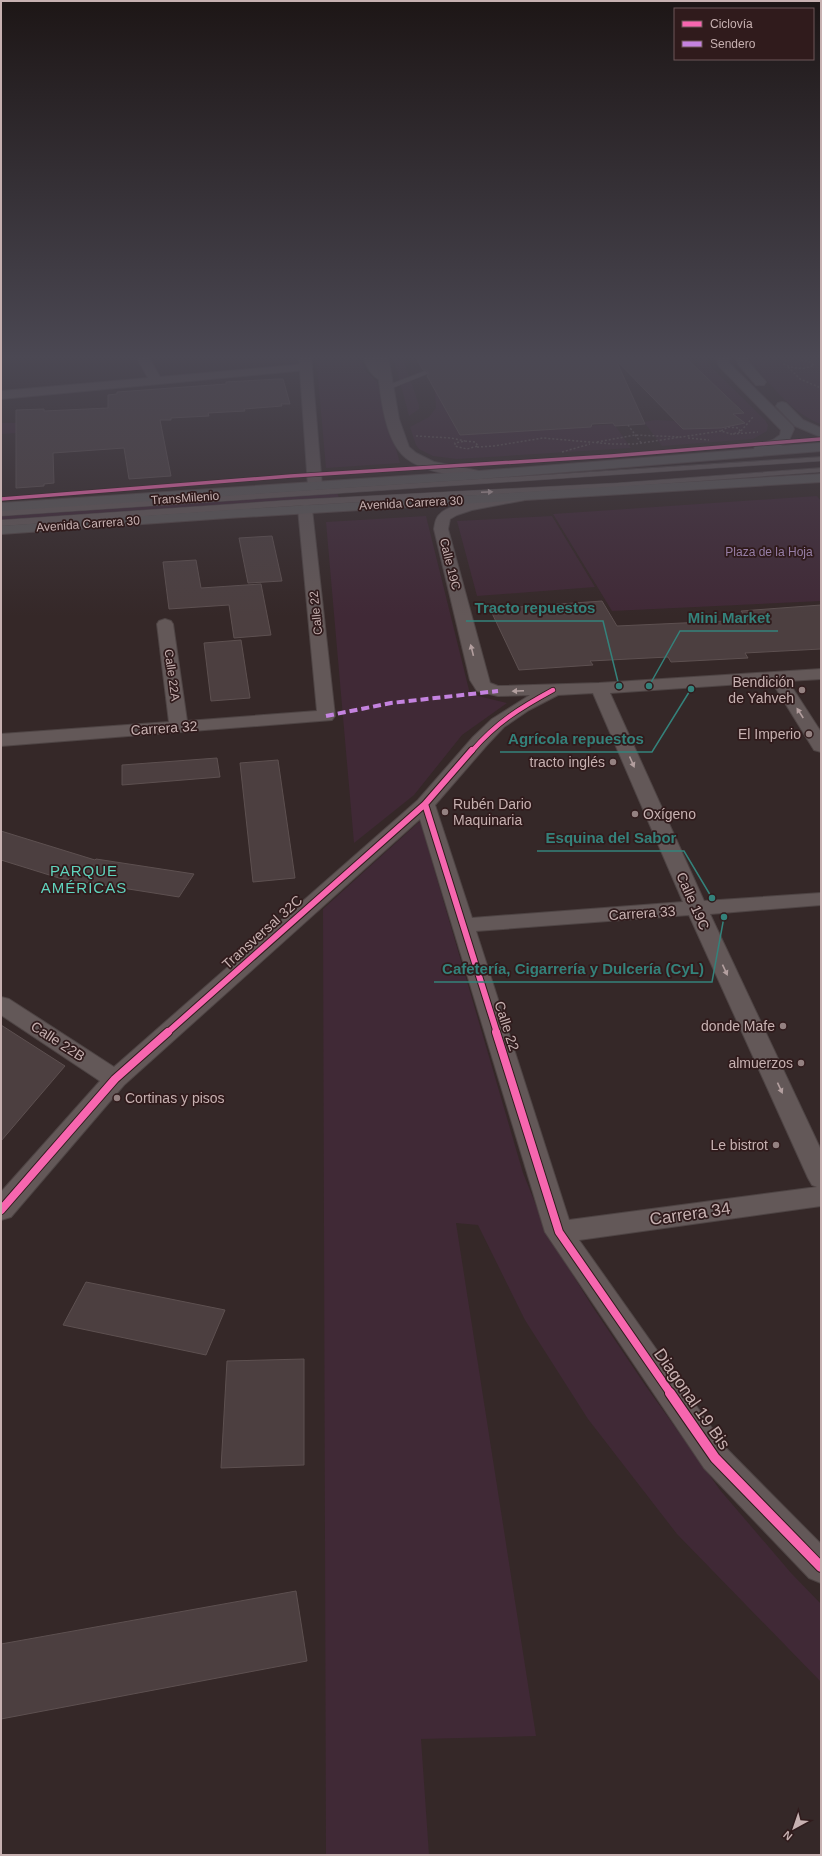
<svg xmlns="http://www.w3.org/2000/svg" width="822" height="1856" font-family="Helvetica,sans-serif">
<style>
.green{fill:#402936}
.building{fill:#4c3f40;stroke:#5d5050}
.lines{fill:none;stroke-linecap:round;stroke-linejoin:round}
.lane-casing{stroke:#4e4444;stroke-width:1}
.street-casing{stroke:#4e4444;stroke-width:2}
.secondary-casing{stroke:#4e4444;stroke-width:2}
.highway-casing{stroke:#514545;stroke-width:2}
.path{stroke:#615657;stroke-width:1.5;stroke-dasharray:2 2;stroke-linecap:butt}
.lane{fill:#635858;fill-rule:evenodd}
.street{fill:#635858;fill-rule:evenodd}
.secondary{fill:#625656;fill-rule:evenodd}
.highway{fill:#5d5858;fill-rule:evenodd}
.quiet{stroke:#c483df;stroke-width:4;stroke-dasharray:8 4;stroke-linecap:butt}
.cycleway-far4-casing{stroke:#301b1c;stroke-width:5}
.cycleway-far3-casing{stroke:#301b1c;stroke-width:6}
.cycleway-far2-casing{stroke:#301b1c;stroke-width:8}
.cycleway-far1-casing{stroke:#301b1c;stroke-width:10}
.cycleway-casing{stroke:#301b1c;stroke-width:12}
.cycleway-far4{stroke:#f766af;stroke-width:3.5}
.cycleway-far3{stroke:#f766af;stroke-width:4.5}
.cycleway-far2{stroke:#f766af;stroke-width:6}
.cycleway-far1{stroke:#f766af;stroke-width:8}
.cycleway{stroke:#f766af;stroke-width:10}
.oneway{fill:#b39f9f}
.poi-dot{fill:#948181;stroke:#301b1c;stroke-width:1.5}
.labels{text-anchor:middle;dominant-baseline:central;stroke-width:3.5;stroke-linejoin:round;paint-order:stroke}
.far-street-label{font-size:12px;fill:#c7b1b1;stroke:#301b1c}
.far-park-label{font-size:12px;fill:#977fa7;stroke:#301b1c}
.poi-label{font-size:14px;fill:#c7b1b1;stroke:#301b1c;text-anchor:end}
.street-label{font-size:14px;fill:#c7b1b1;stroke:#301b1c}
.neighbourhood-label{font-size:15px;letter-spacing:1px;fill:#60d3bd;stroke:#301b1c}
.near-street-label{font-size:17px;fill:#c7b1b1;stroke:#301b1c}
.leader{fill:none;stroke:#34827b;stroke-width:1.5}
.callout-dot{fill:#34827b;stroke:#301b1c;stroke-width:1.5}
.callout-label{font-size:15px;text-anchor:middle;font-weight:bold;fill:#34827b;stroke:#301b1c;stroke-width:3.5;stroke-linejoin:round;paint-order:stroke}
</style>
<rect width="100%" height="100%" fill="#352828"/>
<path class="green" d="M 316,356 L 362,356 L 364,369 L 377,382 L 400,463 L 326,468 Z
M 393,356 L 402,356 L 419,405 L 419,409 L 409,416 Z
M 709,356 L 708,362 L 713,369 L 765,420 L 768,425 L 767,431 L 753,439 L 662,446 L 644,422 L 655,420 L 676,421 L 683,429 L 721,428 L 744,423 L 733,414 L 744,412 L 700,371 L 698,365 L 699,357 Z
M 752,356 L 821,356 L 821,424 C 791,413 773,386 752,364 L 750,358 Z
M 435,389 L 460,435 L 614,424 L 631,448 L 457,459 L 433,456 L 419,449 L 416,445 L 410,427 L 429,417 L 436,408 Z
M 1,423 L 17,423 L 16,433 L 1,434 Z
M 337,492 L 339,498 L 1,521 L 1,515 Z
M 817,496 L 821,501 L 821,601 L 612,611 L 553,514 Z
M 426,516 L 470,694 L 507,703 L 462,735 L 414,795 L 354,843 L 326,522 Z
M 552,516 L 595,587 L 477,596 L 457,521 Z
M 420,821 L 523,1173 L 548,1235 L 592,1306 L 645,1385 L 720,1490 L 791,1573 L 821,1604 L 821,1682 L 677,1534 L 588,1419 L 525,1320 L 478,1225 L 456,1223 L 536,1736 L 421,1739 L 429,1855 L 326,1855 L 323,909 Z"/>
<path class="building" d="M 415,356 L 684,356 L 744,413 L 733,414 L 745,423 L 721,428 L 683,429 L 616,360 L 645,424 L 615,426 L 613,423 L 592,424 L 591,427 L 460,435 L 427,376 L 429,373 L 426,370 L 423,370 Z
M 278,379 L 283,379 L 290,404 L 281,404 L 282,406 L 244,409 L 245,411 L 208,413 L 209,416 L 171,418 L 171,420 L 160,420 L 171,476 L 129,479 L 124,448 L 53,453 L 54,483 L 44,484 L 44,486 L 16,488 L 16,410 L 44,409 L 44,411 L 108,408 L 108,395 L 117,394 L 117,392 L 226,384 L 226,382 Z
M 272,536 L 282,581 L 248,583 L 239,538 Z
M 196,560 L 201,588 L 261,584 L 271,635 L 234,638 L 229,605 L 169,609 L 163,562 Z
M 602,601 L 617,626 L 748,620 L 741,611 L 821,605 L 821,649 L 745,653 L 748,658 L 671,662 L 668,657 L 590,661 L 593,665 L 519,670 L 490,609 Z
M 241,640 L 250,698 L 211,701 L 204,643 Z
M 217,758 L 220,777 L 122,785 L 122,765 Z
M 278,760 L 295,878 L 253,882 L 240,763 Z
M 1,831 L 95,860 L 96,859 L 194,874 L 179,897 L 59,878 L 1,860 Z
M 1,1025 L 65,1066 L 1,1141 Z
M 86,1282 L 225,1310 L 206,1355 L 63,1325 Z
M 304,1359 L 304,1465 L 221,1468 L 227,1361 Z
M 296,1591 L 307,1661 L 1,1719 L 1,1644 Z"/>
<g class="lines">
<g class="lane-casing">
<path id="lane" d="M 425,371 L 428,373 L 427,374 L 390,389 L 383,387 Z
M 821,457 L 821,461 L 1,516 L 1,510 Z
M 821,468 L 821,472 L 617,487 L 291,506 L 1,526 L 1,520 L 291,500 L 617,483 Z"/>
</g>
<g class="street-casing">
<path id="street" d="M 136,356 L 148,356 L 160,377 L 306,364 L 312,367 L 306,370 L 1,399 L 1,391 L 148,378 Z
M 363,356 L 375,356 L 377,366 L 392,378 L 390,381 C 376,384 366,368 363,356 Z
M 520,493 L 525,494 L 527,497 L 525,500 L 472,510 L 457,515 L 450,519 L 448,529 L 490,683 L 498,686 L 599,683 L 821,669 L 821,679 L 788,681 L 821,732 L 821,752 L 814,750 L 772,682 L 610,693 L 704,901 L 821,893 L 821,905 L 710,914 L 821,1150 L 821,1206 L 579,1240 L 726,1448 L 821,1544 L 821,1583 L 809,1578 L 704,1468 L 545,1232 L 420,819 L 124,1085 L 11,1217 L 1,1220 L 1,1192 L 100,1081 L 1,1015 L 1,997 L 9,999 L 114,1067 L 418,800 L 473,737 L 492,719 L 530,695 L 498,696 L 477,691 L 470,680 L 434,529 C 435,524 435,519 439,515 C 450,501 502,496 520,493 ZM 593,693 L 683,902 L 472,918 L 435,805 L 487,745 L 504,727 L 529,710 L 558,695 ZM 689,915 L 808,1178 L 812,1185 L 817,1187 L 569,1220 L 476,931 Z
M 305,505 L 310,506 L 312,509 L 335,716 L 332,720 L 1,746 L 1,734 L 169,722 L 157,624 L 159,621 L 165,619 L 171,621 L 173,624 L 187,721 L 317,711 L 298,509 L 300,506 Z"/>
</g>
<g class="secondary-casing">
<path id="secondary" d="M 299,356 L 311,356 L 322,486 L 320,489 L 310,489 L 308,486 Z
M 376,356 L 388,356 L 399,419 L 409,447 L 416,453 L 434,462 L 484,472 L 486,475 L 484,478 L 479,479 C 455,475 425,473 406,458 C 382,439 380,385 376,356 Z"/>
</g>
<g class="highway-casing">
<path id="highway" d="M 716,356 L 728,356 L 729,363 L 793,426 L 794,429 L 789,440 L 781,446 L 821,443 L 821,451 L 479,479 L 1,511 L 1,503 L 479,471 L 754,449 L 755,446 L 773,440 L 780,435 L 781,430 L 719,366 Z
M 736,356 L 748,356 L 748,361 L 766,382 L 764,385 L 756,385 L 738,364 Z
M 782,402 L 786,403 L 803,420 L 821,428 L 821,437 L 795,426 L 776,406 L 778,403 Z
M 821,474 L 821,482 L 228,518 L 1,534 L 1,526 L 228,510 Z"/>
</g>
<path class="path" d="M 809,356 L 812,360 L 811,362
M 793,359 L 808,361 L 814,365 C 804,370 793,369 784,364 L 785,361 Z
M 788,367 L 800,379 L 821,388
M 628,425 L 642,444
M 728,427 L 738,428 L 741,432 L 731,434 L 721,431 Z
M 741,431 L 753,417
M 733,434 L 758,432
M 416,436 L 451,438 L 465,441
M 688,438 L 709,440
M 465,441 L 475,442 L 478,446 L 467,449 L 455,446 L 455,443 Z
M 597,442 L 635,435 L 681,437
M 477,447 L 494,446 L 543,438 L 612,444 L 635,444 L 721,431
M 562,452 L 590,444"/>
<use href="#lane" class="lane"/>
<use href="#street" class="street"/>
<use href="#secondary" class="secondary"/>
<use href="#highway" class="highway"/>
<path class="quiet" d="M 326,716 L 391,703 L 498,691"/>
<g class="cycleway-far4-casing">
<path id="cycleway-far4" d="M 1,499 L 291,476 L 611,456 L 821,439"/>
</g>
<g class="cycleway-far3-casing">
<path id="cycleway-far3" d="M 472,751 C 497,722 520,708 553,690"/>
</g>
<g class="cycleway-far2-casing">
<path id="cycleway-far2" d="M 425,804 L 497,1033
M 167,1033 L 425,804 L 472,750"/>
</g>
<g class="cycleway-far1-casing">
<path id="cycleway-far1" d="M 496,1032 L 559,1232 L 671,1394
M 1,1210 L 115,1079 L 168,1032"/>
</g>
<g class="cycleway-casing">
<path id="cycleway" d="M 670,1393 L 715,1458 L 821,1567"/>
</g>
<use href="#cycleway-far4" class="cycleway-far4"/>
<use href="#cycleway-far3" class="cycleway-far3"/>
<use href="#cycleway-far2" class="cycleway-far2"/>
<use href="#cycleway-far1" class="cycleway-far1"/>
<use href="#cycleway" class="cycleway"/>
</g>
<defs><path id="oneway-solid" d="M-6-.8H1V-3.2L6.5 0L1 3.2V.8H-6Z"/></defs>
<g class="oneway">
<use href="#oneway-solid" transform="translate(487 492) rotate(-3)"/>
<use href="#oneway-solid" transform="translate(472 650) rotate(-104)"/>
<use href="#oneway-solid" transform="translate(518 691) rotate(178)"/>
<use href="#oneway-solid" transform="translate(800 713) rotate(-123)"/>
<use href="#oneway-solid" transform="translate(632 762) rotate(66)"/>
<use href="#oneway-solid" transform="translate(725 970) rotate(65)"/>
<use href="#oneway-solid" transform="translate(780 1088) rotate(65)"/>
</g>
<linearGradient id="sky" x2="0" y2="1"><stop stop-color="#1d1616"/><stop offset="0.58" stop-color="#4b4853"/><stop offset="1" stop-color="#4b4853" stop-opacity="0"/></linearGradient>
<rect width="822" height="616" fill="url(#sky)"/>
<g class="poi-dot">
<circle cx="802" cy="690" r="4"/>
<circle cx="809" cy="734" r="4"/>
<circle cx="613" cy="762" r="4"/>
<circle cx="445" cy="812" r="4"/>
<circle cx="635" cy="814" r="4"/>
<circle cx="783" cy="1026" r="4"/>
<circle cx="801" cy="1063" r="4"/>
<circle cx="117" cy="1098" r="4"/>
<circle cx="776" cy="1145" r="4"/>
</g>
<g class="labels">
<g class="far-street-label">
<text transform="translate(185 498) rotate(-4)">TransMilenio</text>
<text transform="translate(411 503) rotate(-3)">Avenida Carrera 30</text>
<text transform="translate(88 524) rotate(-4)">Avenida Carrera 30</text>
<text transform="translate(450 564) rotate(76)">Calle 19C</text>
<text transform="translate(316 613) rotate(-96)">Calle 22</text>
<text transform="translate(172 675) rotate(82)">Calle 22A</text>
</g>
<g class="far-park-label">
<text x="769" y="552">Plaza de la Hoja</text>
</g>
<g class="poi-label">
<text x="794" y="682">Bendición<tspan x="794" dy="16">de Yahveh</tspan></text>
<text x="801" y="734">El Imperio</text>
<text x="605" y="762">tracto inglés</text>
<text x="453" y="804" text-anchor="start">Rubén Dario<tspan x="453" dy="16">Maquinaria</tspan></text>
<text x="643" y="814" text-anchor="start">Oxígeno</text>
<text x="775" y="1026">donde Mafe</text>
<text x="793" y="1063">almuerzos</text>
<text x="125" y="1098" text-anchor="start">Cortinas y pisos</text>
<text x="768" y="1145">Le bistrot</text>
</g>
<g class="street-label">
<text transform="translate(164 728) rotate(-4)">Carrera 32</text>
<text transform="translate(693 901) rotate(66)">Calle 19C</text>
<text transform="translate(642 913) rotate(-4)">Carrera 33</text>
<text transform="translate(262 932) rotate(-42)">Transversal 32C</text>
<text transform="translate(507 1026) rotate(72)">Calle 22</text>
<text transform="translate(58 1041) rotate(33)">Calle 22B</text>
</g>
<g class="neighbourhood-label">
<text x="84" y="870">PARQUE<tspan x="84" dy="17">AMÉRICAS</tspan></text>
</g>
<g class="near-street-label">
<text transform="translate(690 1214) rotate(-8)">Carrera 34</text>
<text transform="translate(692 1399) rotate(55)">Diagonal 19 Bis</text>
</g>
</g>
<path class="leader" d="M619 686L603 621H466M649 686L680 631H778M691 689L652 752H500M712 898L684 851H537M724 917L712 982H434"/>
<g class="callout-dot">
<circle cx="619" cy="686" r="4"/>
<circle cx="649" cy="686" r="4"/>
<circle cx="691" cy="689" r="4"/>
<circle cx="712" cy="898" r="4"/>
<circle cx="724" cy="917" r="4"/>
</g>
<g class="callout-label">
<text x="535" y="613">Tracto repuestos</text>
<text x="729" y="623">Mini Market</text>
<text x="576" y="744">Agrícola repuestos</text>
<text x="611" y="843">Esquina del Sabor</text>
<text x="573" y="974">Cafetería, Cigarrería y Dulcería (CyL)</text>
</g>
<rect width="822" height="1856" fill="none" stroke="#c7b1b1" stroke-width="4"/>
<rect x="674" y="8" width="140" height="52" fill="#301b1c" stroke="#6c5758"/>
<rect x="682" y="21" width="20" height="6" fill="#f766af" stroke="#6c5758"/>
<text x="710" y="28" font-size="12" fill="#c7b1b1">Ciclovía</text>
<rect x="682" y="41" width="20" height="6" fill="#c483df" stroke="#6c5758"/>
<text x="710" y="48" font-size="12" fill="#c7b1b1">Sendero</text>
<g transform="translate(794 1828) rotate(220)" stroke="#301b1c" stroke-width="3" paint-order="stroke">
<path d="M0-3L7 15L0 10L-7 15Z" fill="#c7b1b1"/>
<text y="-6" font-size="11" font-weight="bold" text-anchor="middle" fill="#c7b1b1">N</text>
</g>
</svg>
